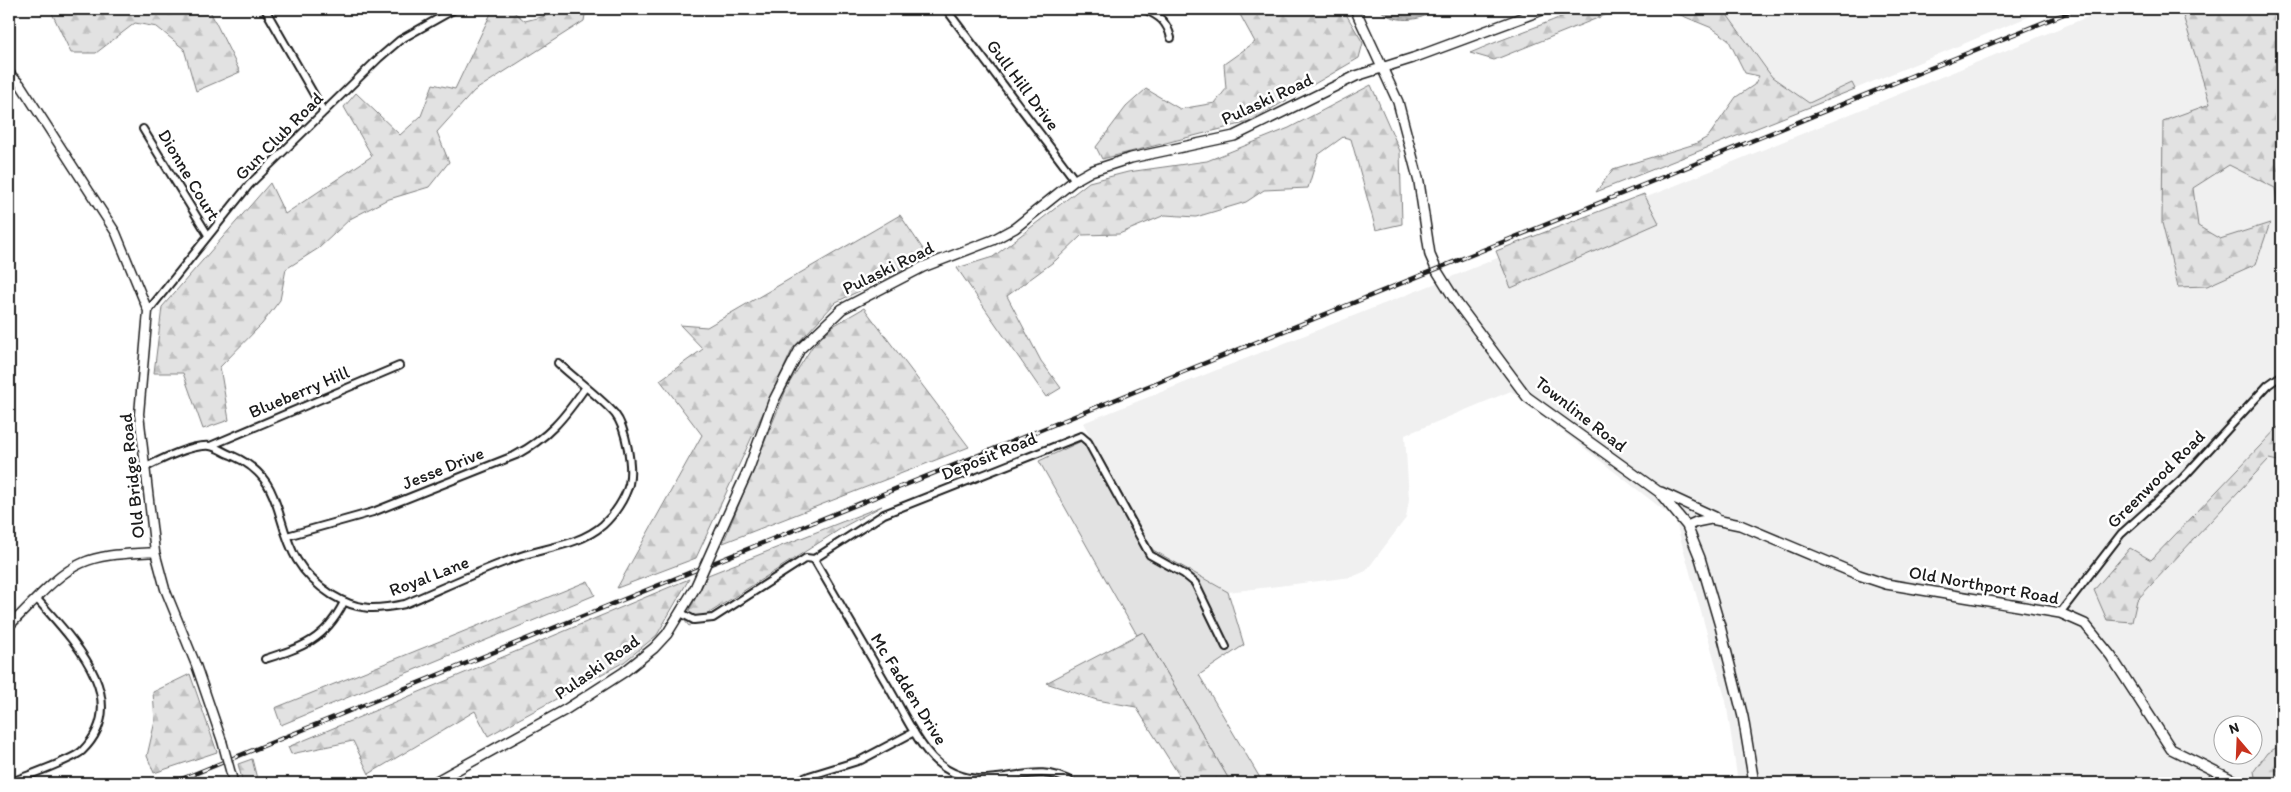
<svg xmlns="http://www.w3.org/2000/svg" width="2291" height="792" font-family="Itim,sans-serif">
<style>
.built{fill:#f0f0f0;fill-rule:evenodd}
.green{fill:#e2e2e2;stroke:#7f7f7f}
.forest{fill:url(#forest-firs);stroke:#7f7f7f}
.water{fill:url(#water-waves);stroke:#7a7a7a}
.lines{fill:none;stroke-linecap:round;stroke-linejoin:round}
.minor-casing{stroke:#1c1c1c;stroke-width:10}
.tertiary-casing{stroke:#1c1c1c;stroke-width:11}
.secondary-casing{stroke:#1c1c1c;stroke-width:12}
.minor{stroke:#fff;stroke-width:6}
.tertiary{stroke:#fff;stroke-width:8}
.secondary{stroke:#fff;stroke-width:9}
.rail-casing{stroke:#1c1c1c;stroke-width:4.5}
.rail{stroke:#fff;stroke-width:2.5;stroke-dasharray:8;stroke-linecap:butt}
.tertiary-bridge-casing{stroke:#1c1c1c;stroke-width:11;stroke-linecap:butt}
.secondary-bridge-casing{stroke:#1c1c1c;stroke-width:12;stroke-linecap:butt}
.tertiary-bridge{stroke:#fff;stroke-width:8}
.secondary-bridge{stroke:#fff;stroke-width:9}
.labels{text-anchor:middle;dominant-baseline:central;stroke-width:5;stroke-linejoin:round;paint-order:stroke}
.street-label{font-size:18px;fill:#1c1c1c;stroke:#fff}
</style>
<defs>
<pattern id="forest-firs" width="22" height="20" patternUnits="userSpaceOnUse" patternTransform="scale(1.25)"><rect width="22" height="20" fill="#e2e2e2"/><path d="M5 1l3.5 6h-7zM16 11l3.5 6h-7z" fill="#c1c1c1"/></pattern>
<pattern id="water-waves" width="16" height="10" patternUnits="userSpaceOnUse" patternTransform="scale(1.25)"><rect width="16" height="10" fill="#b8b8b8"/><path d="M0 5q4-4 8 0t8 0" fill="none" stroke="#9e9e9e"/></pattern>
</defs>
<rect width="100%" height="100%" fill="#fff"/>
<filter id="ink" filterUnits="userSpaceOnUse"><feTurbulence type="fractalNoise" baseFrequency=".02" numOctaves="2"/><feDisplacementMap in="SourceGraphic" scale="10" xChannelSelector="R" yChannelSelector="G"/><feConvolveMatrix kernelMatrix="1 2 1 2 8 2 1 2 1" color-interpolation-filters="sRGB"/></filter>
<g filter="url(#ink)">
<path class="built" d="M 1723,9 L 2047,9 L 1855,89 L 1852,83 L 1809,103 L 1772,77 Z
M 2107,9 L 2282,9 L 2282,783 L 1738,783 L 1726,701 L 1675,519 L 1511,391 L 1405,435 L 1409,499 L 1406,518 L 1366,571 L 1352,577 L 1228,592 L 1153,550 L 1083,423 L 1434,284 ZM 2224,724 L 2254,724 L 2254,754 L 2224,754 Z"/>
<path class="green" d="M 1090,437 L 1153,550 L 1228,592 L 1244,645 L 1199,675 L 1263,783 L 1231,783 L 1143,632 L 1137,635 L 1039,461 Z"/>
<path class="forest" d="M 50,9 L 162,9 L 168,15 L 210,11 L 240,72 L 196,91 L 184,49 L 157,27 L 135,23 L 96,53 L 71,53 Z
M 493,9 L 510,9 L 525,21 L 549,15 L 553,9 L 586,9 L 584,21 L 474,91 L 437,132 L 449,162 L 429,187 L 386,200 L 350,219 L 319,248 L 286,269 L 280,300 L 262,324 L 220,367 L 229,420 L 203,429 L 183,373 L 154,373 L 162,307 L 270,183 L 285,214 L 372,156 L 344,107 L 356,93 L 400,135 L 421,116 L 433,84 L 455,89 Z
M 1237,9 L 1343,9 L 1363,43 L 1359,58 L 1249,122 L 1102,159 L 1096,147 L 1126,107 L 1146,89 L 1180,109 L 1215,103 L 1226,89 L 1224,64 L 1255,42 Z
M 1580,9 L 1620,9 L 1494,60 L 1470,53 C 1506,37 1544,25 1580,9 Z
M 1666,9 L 1723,9 L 1772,77 L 1809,103 L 1852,83 L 1855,89 L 1596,192 L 1613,169 L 1695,144 L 1708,137 L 1736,97 L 1754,85 L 1759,76 L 1745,73 L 1728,39 L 1712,28 Z
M 2181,9 L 2282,9 L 2282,226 L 2279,217 L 2275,188 L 2229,165 L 2193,188 L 2198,226 L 2220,239 L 2270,223 L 2256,264 L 2207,286 L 2178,287 L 2162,223 L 2163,121 L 2210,104 Z
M 1371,85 L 1400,151 L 1402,224 L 1376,230 L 1351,139 L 1343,137 L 1318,155 L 1308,188 L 1264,190 L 1246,202 L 1196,217 L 1165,215 L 1119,234 L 1082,235 L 1056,260 L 1007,296 L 1041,361 L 1061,388 L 1046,397 L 957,268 L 993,257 L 1089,182 L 1128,172 L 1207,161 L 1289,128 Z
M 1644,194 L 1659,223 L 1511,288 L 1496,251 Z
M 900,215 L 929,258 L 836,302 L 793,348 L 696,558 L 617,588 L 702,435 L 660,380 L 703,349 L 680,325 L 707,327 Z
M 864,308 L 969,447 L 723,543 L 788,385 L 812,347 L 833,326 Z
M 2282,423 L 2282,462 L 2269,459 L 2137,600 L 2132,622 L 2107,620 L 2094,590 L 2130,548 L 2151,560 Z
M 882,506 L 845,526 L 689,626 L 684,620 L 708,575 Z
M 689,579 L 657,635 L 624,662 L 488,736 L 475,711 L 369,774 L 353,741 L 291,754 L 288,747 Z
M 588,581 L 595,595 L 281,725 L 275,708 Z
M 1143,632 L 1231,783 L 1184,783 L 1136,707 L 1097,700 L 1046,683 Z
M 190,674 L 217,752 L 154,773 L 147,756 L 155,721 L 153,692 Z
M 2276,748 L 2282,754 L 2282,783 L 2268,783 L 2255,777 L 2254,771 L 2267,753 Z
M 252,759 L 258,783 L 243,783 L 238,764 Z"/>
<path class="water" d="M 1380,9 L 1433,9 C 1424,23 1389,23 1380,9 Z"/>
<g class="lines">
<g class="minor-casing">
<path id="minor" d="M 265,9 L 324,112
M 946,9 L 1075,180
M 1144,9 C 1159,16 1167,21 1171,38
M 143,129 L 208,235
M 148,311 L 249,185 L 379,58 L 400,40 L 455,9
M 210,446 L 399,366
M 146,467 C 162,459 192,444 210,446 C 217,447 225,453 231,455 C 285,478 273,519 297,560 C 306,575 318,586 332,595 C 358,611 375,610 405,604 C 443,588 482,569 521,556 C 548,547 580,545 603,525 C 614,515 625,499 629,484 C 633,466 626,428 615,414 C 599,396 576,380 558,363
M 287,536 L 373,512 L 516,455 C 549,437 564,418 585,388
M 814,559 C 839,602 864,645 889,688 C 901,708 911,731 926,750 C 935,762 948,772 962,776 C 1000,788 1038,759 1073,783
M 681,613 L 694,620 L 713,618 L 806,558 L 814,559 L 884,514 L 1081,436 L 1088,442 L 1150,555 L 1184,574 L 1195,583 L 1226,647
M 2060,613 L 2121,534 L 2181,480 L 2268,385 L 2282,375
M 265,659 C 303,647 325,640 344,602
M 9,783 C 23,777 73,760 82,751 C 134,700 72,639 37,599
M 792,783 L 809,776 L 861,760 L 914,732"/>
</g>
<g class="tertiary-casing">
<path id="tertiary" d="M 9,73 L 20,84 L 116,233 L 148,311 L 139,414 L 155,552 L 165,589 L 196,665 L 222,741
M 9,626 C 30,606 56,574 82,563 C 104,553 132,554 155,552"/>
</g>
<g class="secondary-casing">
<path id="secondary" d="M 1355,9 L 1398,102 L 1419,182 L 1430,255 L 1437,271 L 1457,303 L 1527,397 L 1659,492 L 1687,526 L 1700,558 L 1720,626 L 1743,717 L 1754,783
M 1661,492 L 1715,517
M 1687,526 L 1696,522 L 1711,519 L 1740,525 L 1859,575 L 1886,584 L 2060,613 L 2085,624 L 2111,656 L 2171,749 L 2239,783
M 716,541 L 749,468 L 773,402 L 800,349 L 842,309 L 923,267 L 993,240 L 1015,228 L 1075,180 L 1091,171 L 1131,158 L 1234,136 L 1356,76 L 1413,58 L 1545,9
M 433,783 L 565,710 L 624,672 L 654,648 L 667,634 L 695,588"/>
</g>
<use href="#minor" class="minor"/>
<use href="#tertiary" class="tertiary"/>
<use href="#secondary" class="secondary"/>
<g class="rail-casing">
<path id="rail" d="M 172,783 L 2076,9"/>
</g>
<use href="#rail" class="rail"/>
<g class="tertiary-bridge-casing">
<path id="tertiary-bridge" d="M 222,741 L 233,781"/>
</g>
<g class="secondary-bridge-casing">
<path id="secondary-bridge" d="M 695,588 L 716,541"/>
</g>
<use href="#tertiary-bridge" class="tertiary-bridge"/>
<use href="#secondary-bridge" class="secondary-bridge"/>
</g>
</g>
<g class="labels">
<g class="street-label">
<text transform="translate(1023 85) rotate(53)">Gull Hill Drive</text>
<text transform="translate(1267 99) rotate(-25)">Pulaski Road</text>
<text transform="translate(279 136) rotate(-45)">Gun Club Road</text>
<text transform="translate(189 175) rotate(59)">Dionne Court</text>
<text transform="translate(888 268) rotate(-26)">Pulaski Road</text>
<text transform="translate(299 392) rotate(-23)">Blueberry Hill</text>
<text transform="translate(1581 414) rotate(38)">Townline Road</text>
<text transform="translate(989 456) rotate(-22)">Deposit Road</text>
<text transform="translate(443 468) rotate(-22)">Jesse Drive</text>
<text transform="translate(132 476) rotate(-96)">Old Bridge Road</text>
<text transform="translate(2156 479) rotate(-45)">Greenwood Road</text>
<text transform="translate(429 576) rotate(-21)">Royal Lane</text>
<text transform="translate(1984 585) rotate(10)">Old Northport Road</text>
<text transform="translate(597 667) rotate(-35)">Pulaski Road</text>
<text transform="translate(909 689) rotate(58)">Mc Fadden Drive</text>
</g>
</g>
<rect width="2291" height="792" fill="none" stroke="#fff" stroke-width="30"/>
<rect x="15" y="15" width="2261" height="762" fill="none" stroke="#1c1c1c" stroke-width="2" filter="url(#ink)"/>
<g transform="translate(2238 740) rotate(341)"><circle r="24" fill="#ffffff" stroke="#a4a4a4"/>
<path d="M0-4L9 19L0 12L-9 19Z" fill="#c8321e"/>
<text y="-8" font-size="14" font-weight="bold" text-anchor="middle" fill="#1c1c1c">N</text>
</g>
</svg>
